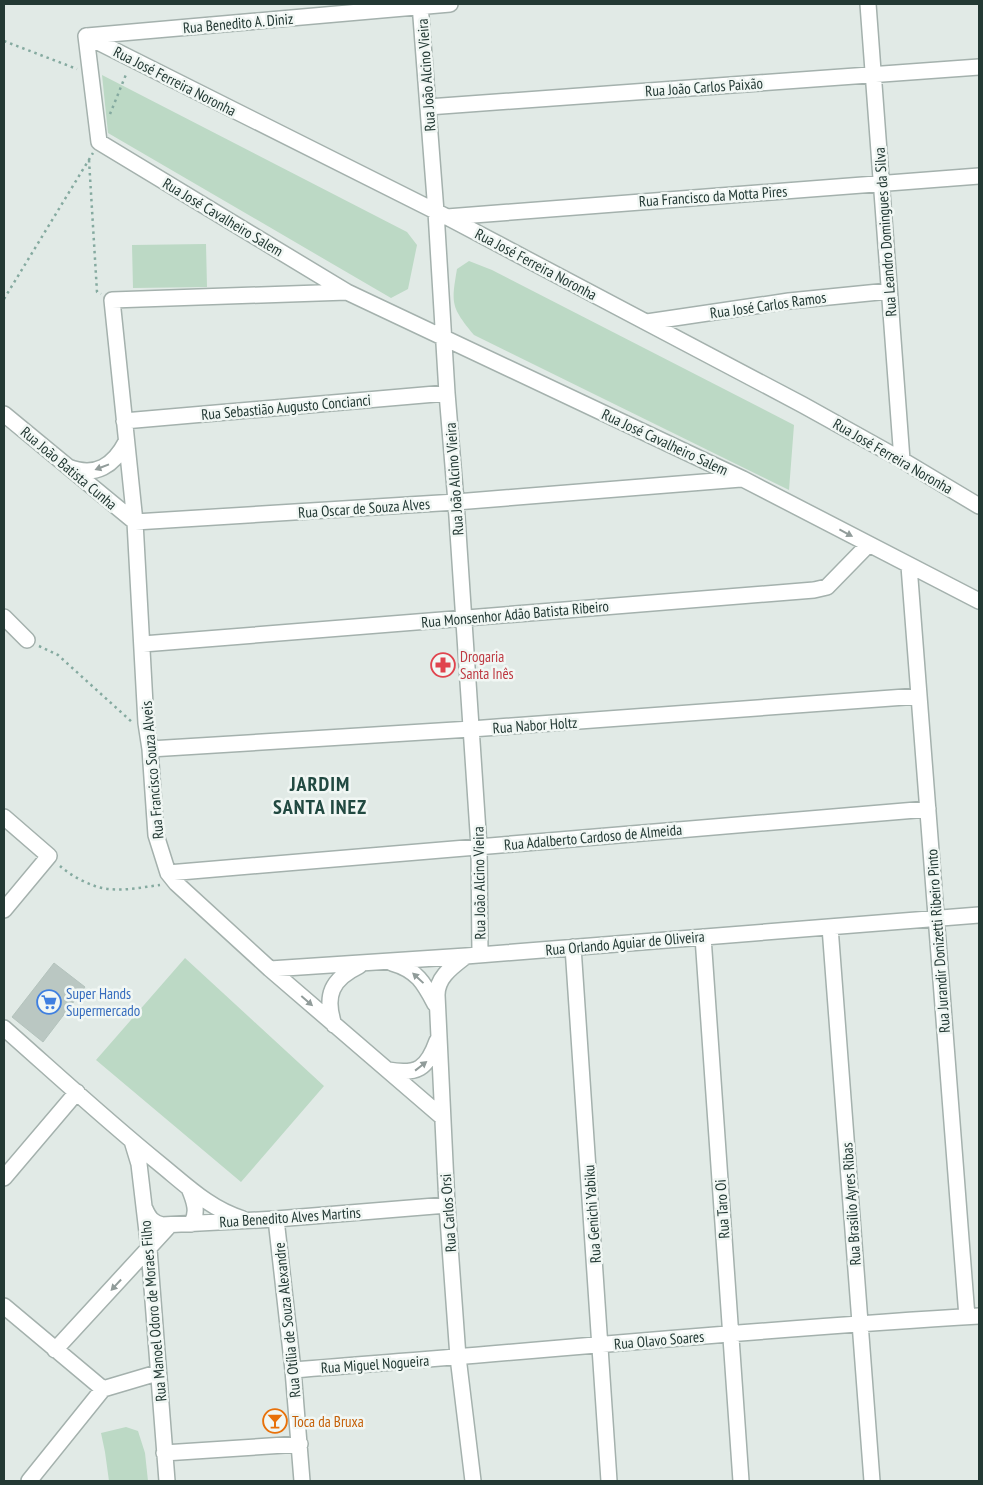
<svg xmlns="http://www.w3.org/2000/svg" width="983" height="1485" font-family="'PT Sans Narrow',sans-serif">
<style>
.green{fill:#bcd9c5}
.building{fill:#bac7c2;stroke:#b4c3bd}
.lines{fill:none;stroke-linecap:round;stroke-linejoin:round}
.minor-casing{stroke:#a4b1ad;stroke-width:18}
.path{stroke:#85aaa0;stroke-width:2.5;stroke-dasharray:2.5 4;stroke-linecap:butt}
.minor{stroke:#fff;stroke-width:15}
.oneway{fill:#919c9a}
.labels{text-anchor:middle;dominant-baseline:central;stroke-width:5;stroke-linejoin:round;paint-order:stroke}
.street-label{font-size:15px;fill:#233934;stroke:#f1f7f4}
.health-label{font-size:15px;fill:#be3a42;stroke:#f1f7f4;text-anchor:start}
.shop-label{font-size:15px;fill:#366cbe;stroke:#f1f7f4;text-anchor:start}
.food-label{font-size:15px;fill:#c56008;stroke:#f1f7f4;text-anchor:start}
.district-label{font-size:20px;font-weight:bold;letter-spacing:1px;fill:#214941;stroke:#f1f7f4}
</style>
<rect width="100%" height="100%" fill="#e1eae6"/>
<path class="green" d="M 102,75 L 407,232 L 417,245 L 408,289 L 391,298 L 108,133 Z
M 206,244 L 207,287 L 133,288 L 132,245 Z
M 469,261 L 492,270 L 794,425 L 789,490 L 474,335 C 451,307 451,304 457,269 Z
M 185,958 L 324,1086 L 241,1182 L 96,1060 Z
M 126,1427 L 138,1431 L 145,1453 L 148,1481 L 109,1481 L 105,1452 L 101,1433 Z"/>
<path class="building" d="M 54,963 L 85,987 L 43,1042 L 12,1017 Z"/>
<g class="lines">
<g class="minor-casing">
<path id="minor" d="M 420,4 L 436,212 L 447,393 L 456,502 L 479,847 L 480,955
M 868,4 L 902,460
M 86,36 L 99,142 L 347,292 L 743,479 L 979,601
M 86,36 L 447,217 L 803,405 L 902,460 L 979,506
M 87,36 L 450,4
M 428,107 L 979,67
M 447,217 L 979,176
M 347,292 L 112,300 L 135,522 L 146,723 L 150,749 L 156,835 L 168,873 L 176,883 L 270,969 L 442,1117
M 647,322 L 789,301 L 889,291
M 4,414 L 135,522 L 456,502 L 741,479
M 124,421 L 447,393
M 68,467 C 96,478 114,465 126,442
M 909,566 L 967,1317
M 4,617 L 27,640
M 143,644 L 814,590 L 827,587 L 868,545
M 150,749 L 471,729 L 919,696
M 4,817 L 49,856 L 4,910
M 168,873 L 928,809
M 830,927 L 872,1481
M 703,937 L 741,1481
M 573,947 L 609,1481
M 466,956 C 452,967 437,977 437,995 L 447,1205 L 458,1357 L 473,1481
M 392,963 C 417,970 424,983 435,1004
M 270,969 L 466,956 L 979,915
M 334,1025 C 324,995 332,979 359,966
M 4,1028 C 56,1074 107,1121 160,1164 C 187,1186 210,1209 243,1219
M 388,1070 C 417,1075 427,1069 437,1041
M 132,1141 L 139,1164 L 149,1249 L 167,1481
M 4,1178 L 77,1092
M 189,1188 C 194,1200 199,1213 191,1224
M 145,1209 C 149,1218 152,1222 162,1225 L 276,1219 L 447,1205
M 276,1219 L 293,1370 L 302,1481
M 4,1306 L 103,1389 L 157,1373
M 55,1350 L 170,1225
M 293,1370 C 522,1353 750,1329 979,1316
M 164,1453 L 300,1444
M 29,1481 L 103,1389"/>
</g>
<path class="path" d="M 4,41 L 77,69
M 110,114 L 127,72
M 89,160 L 97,292 L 101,294
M 4,299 L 93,153
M 39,646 L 58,655 L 133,723
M 60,866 C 71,876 93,888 109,889 C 126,891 143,887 160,885"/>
<use href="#minor" class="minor"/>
</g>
<defs><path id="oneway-solid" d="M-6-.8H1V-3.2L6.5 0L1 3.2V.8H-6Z" transform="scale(1.25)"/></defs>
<g class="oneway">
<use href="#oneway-solid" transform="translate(102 467) rotate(159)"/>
<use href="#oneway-solid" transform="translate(846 533) rotate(28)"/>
<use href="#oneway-solid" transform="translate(418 978) rotate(-137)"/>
<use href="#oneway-solid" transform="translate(307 1001) rotate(41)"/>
<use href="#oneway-solid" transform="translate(421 1066) rotate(-38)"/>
<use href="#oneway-solid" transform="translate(116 1285) rotate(133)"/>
</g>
<defs>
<g id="pharmacy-ring" transform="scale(1.25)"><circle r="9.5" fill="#f1f7f4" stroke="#e0444e" stroke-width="1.5"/><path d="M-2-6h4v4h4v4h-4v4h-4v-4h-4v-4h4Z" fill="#e0444e"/></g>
<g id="supermarket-ring" transform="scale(1.25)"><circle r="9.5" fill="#f1f7f4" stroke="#3f7fe0" stroke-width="1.5"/><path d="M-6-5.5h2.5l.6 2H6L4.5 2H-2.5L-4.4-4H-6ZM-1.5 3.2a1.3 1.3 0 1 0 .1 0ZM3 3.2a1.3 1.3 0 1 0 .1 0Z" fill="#3f7fe0"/></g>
<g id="bar-ring" transform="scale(1.25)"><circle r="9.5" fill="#f1f7f4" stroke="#e8710a" stroke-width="1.5"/><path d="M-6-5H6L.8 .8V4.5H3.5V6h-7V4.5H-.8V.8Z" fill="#e8710a"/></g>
</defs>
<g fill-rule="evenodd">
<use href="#pharmacy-ring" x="443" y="665"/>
<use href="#supermarket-ring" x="49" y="1002"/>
<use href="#bar-ring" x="275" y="1421"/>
</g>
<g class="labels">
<g class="street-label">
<text transform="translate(238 23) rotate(-5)">Rua Benedito A. Diniz</text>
<text transform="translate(426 75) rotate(-94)">Rua João Alcino Vieira</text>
<text transform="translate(175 81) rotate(27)">Rua José Ferreira Noronha</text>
<text transform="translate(704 87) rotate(-4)">Rua João Carlos Paixão</text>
<text transform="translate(713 196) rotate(-4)">Rua Francisco da Motta Pires</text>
<text transform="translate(223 217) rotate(31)">Rua José Cavalheiro Salem</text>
<text transform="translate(885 232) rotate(-94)">Rua Leandro Domingues da Silva</text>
<text transform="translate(536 264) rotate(28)">Rua José Ferreira Noronha</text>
<text transform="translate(768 305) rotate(-8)">Rua José Carlos Ramos</text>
<text transform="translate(286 407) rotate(-5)">Rua Sebastião Augusto Concianci</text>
<text transform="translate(665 442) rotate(25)">Rua José Cavalheiro Salem</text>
<text transform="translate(893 456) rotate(30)">Rua José Ferreira Noronha</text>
<text transform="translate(69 468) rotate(40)">Rua João Batista Cunha</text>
<text transform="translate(454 479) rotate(-94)">Rua João Alcino Vieira</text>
<text transform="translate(364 508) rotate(-4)">Rua Oscar de Souza Alves</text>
<text transform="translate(515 614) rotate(-5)">Rua Monsenhor Adão Batista Ribeiro</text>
<text transform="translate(535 725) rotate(-4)">Rua Nabor Holtz</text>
<text transform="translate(152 770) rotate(-95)">Rua Francisco Souza Alveis</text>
<text transform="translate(593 837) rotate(-5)">Rua Adalberto Cardoso de Almeida</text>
<text transform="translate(479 883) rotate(-91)">Rua João Alcino Vieira</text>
<text transform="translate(938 941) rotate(-94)">Rua Jurandir Donizetti Ribeiro Pinto</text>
<text transform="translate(625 943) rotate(-5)">Rua Orlando Aguiar de Oliveira</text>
<text transform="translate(851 1204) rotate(-94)">Rua Brasílio Ayres Ribas</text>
<text transform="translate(722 1209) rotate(-94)">Rua Taro Oi</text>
<text transform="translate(448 1213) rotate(-94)">Rua Carlos Orsi</text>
<text transform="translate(592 1214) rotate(-94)">Rua Genichi Yabiku</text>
<text transform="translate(290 1217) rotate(-4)">Rua Benedito Alves Martins</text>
<text transform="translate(153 1311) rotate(-95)">Rua Manoel Odoro de Moraes Filho</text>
<text transform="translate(287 1320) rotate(-96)">Rua Otília de Souza Alexandre</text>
<text transform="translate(659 1340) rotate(-5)">Rua Olavo Soares</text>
<text transform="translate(375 1364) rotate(-4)">Rua Miguel Nogueira</text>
</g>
<g class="health-label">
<text x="460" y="656">Drogaria<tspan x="460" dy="17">Santa Inês</tspan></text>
</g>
<g class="shop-label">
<text x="66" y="993">Super Hands<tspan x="66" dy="17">Supermercado</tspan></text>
</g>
<g class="food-label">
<text x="292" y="1421">Toca da Bruxa</text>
</g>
<g class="district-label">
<text x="320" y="784">JARDIM<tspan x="320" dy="23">SANTA INEZ</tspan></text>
</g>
</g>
<rect width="983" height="1485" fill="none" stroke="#233934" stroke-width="10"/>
</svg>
